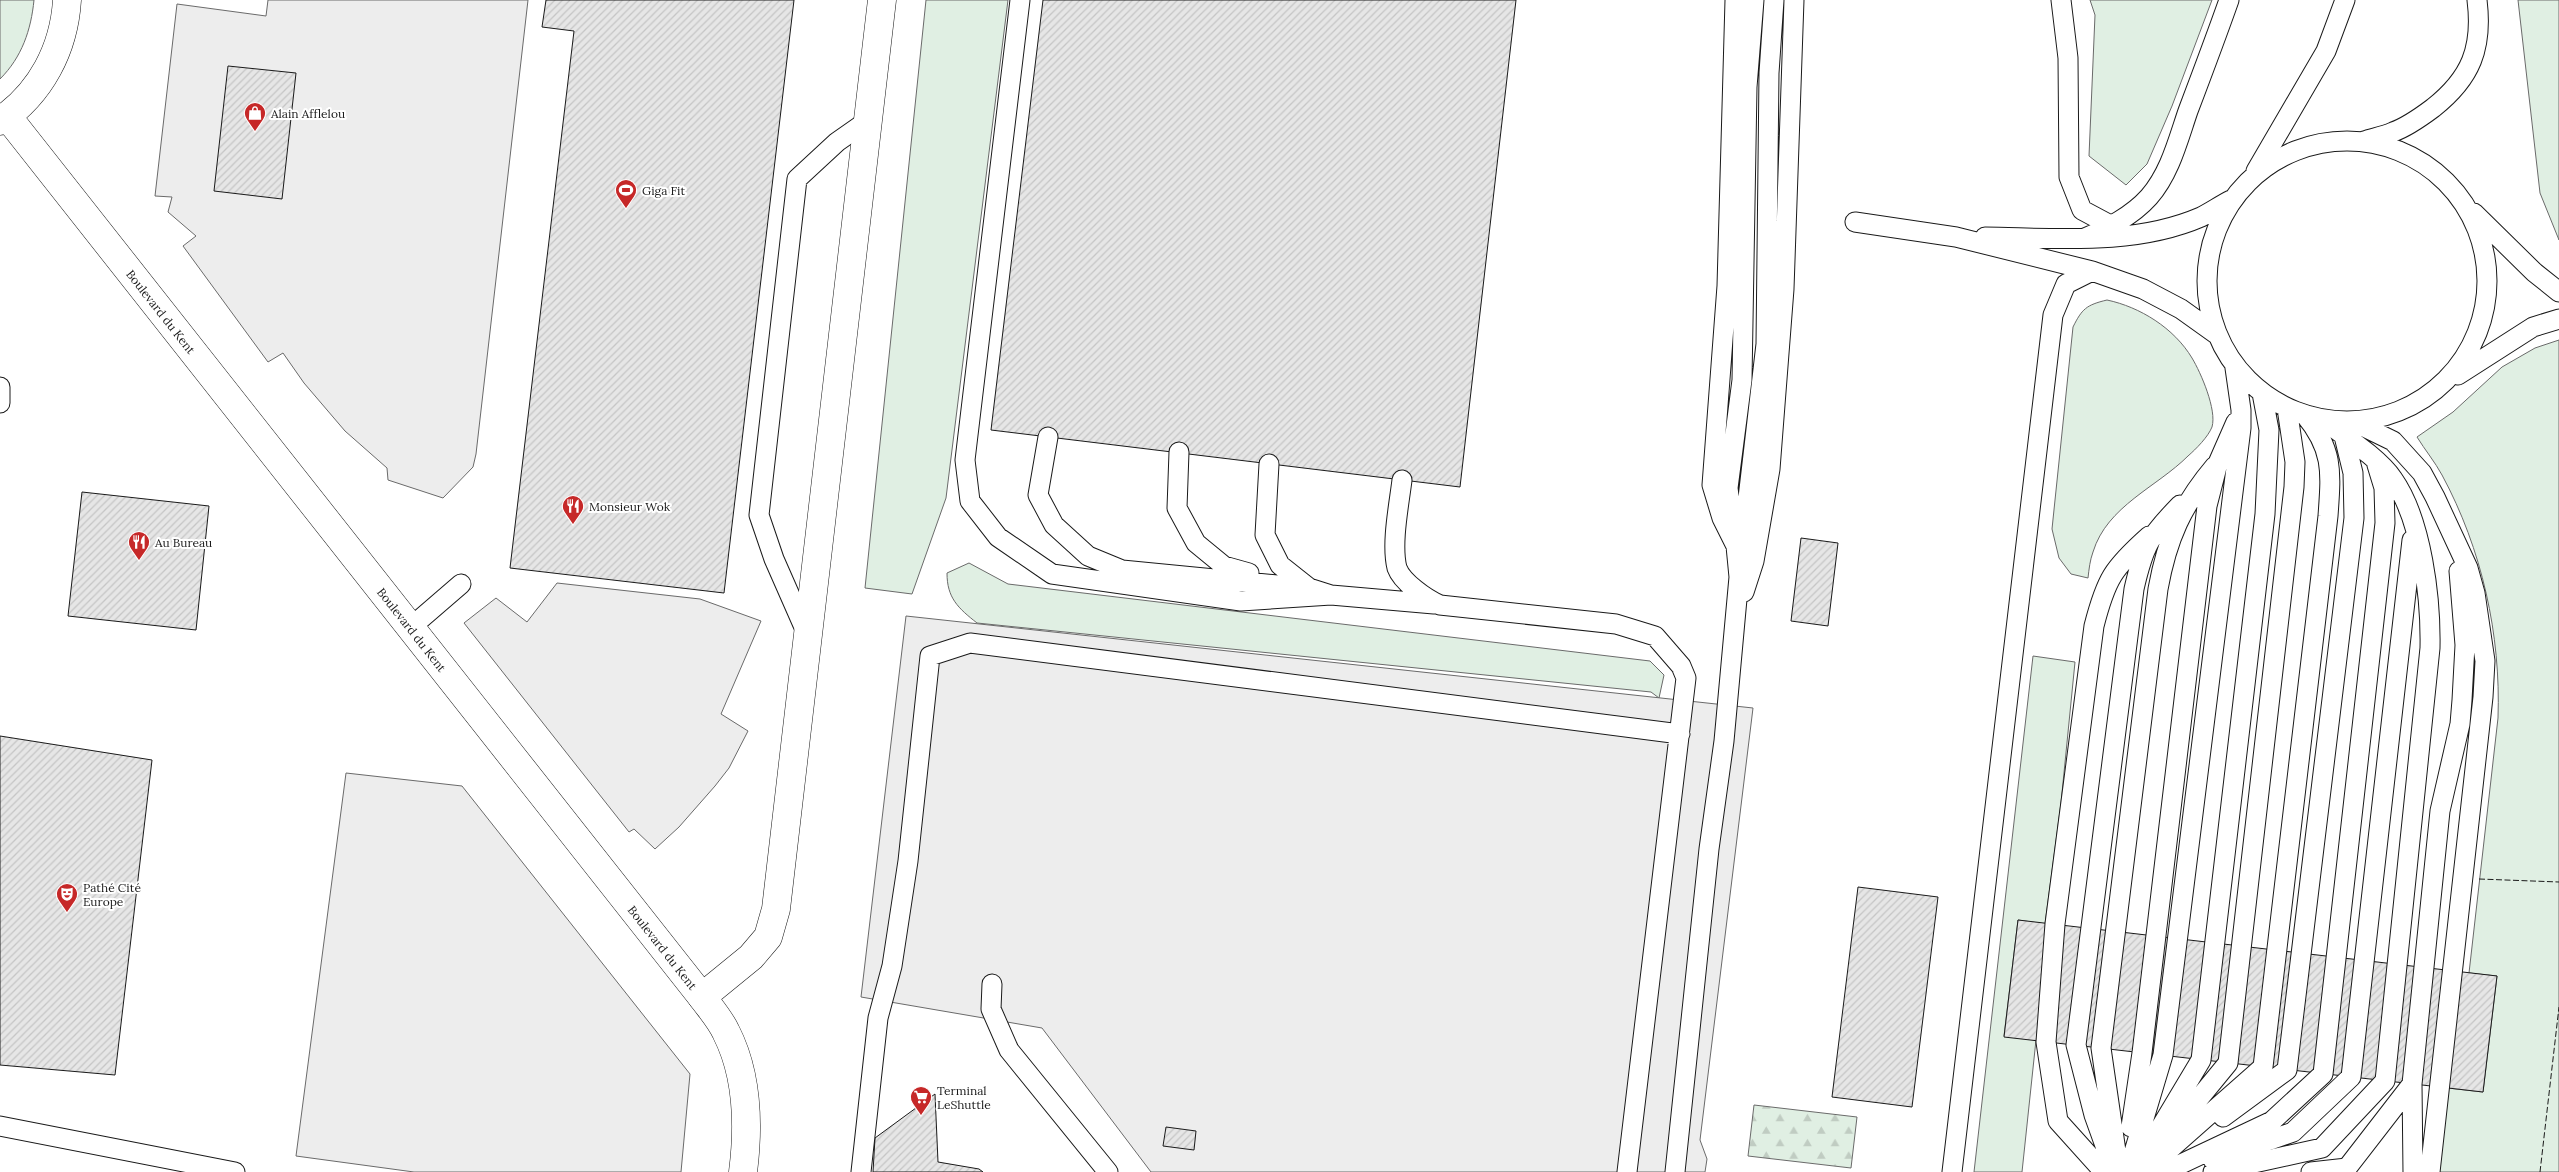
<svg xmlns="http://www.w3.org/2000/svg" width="2559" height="1172" font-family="Lora,serif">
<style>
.grass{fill:#e0efe3;stroke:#6a6a6a}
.forest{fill:url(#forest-firs);stroke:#6a6a6a}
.parking{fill:#ededed;stroke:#6a6a6a}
.building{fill:url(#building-hatch);stroke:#1a1a1a}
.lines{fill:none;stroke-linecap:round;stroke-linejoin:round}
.service-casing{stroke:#1a1a1a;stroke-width:21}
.minor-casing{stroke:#1a1a1a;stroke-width:29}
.tertiary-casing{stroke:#1a1a1a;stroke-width:29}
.secondary-casing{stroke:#1a1a1a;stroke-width:29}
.service{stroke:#fff;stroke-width:19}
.minor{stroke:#fff;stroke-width:28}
.tertiary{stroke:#fff;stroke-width:28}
.secondary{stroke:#fff;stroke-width:28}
.fence{stroke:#1a1a1a;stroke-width:1;stroke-dasharray:6 2.5;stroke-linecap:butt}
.labels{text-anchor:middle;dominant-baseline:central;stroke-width:4;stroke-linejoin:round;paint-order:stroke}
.poi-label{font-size:12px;fill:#1a1a1a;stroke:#fff;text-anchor:start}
.street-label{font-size:12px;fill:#1a1a1a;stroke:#fff}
</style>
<defs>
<pattern id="forest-firs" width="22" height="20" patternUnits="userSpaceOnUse" patternTransform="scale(1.25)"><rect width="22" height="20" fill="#e0efe3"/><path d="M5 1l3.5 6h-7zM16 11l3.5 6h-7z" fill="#c0ccc2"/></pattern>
<pattern id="building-hatch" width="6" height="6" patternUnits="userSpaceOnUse" patternTransform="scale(1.25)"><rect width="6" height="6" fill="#e6e6e6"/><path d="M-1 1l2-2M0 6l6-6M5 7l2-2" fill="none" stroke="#c5c5c5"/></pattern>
</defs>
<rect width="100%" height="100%" fill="#fff"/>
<path class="grass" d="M 0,0 L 34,0 C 31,30 22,57 0,79 Z
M 926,0 L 1008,0 L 946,498 L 912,594 L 865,588 Z
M 2090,0 L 2212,0 L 2172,106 L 2147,164 L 2126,185 L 2089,156 L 2095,15 Z
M 2518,0 L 2559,0 L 2559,240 L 2540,193 Z
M 2107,300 C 2140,307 2174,328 2192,358 C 2201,373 2217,410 2212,427 C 2208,437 2196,449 2188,456 C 2157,487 2107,506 2093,552 C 2090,560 2089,569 2088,578 L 2071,574 L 2059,558 L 2052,529 L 2073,327 C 2082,309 2086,305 2107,300 Z
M 2559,340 L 2559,1172 L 2435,1172 L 2448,1088 L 2483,1092 L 2497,976 L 2469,973 L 2498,718 C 2501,635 2482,549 2442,475 C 2435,462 2425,450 2417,437 L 2453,412 L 2502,367 L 2535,348 Z
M 969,563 L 1008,584 L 1650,661 L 1664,675 L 1659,698 L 1651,692 L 977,623 C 958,608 947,598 947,573 Z
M 2033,656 L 2075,662 L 2061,803 L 2045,924 L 2018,920 L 2004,1036 L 2036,1040 L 2022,1172 L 1974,1172 Z"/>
<path class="forest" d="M 1754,1105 L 1857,1117 L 1851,1168 L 1748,1156 Z"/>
<path class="parking" d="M 268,0 L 528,0 L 476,454 L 473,467 L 443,498 L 388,480 L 387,468 L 345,431 L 304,383 L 283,353 L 268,362 L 183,246 L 196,236 L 168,212 L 172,197 L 155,196 L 177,4 L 266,16 Z
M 557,583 L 700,599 L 761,621 L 721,714 L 748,731 L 729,768 L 715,786 L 679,827 L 655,849 L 634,829 L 629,832 L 464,623 L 496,598 L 527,622 Z
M 906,616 L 1753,708 L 1700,1140 L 1707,1159 L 1705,1172 L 1151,1172 L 1042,1028 L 861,997 Z
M 346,773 L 462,786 L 690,1074 L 681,1172 L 414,1172 L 296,1156 Z"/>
<path class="building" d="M 546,0 L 794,0 L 724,593 L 510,568 L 574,31 L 542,27 Z
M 1043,0 L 1516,0 L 1460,487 L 991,430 Z
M 228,66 L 296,73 L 282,199 L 214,191 Z
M 82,492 L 209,506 L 196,630 L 68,616 Z
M 1801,538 L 1838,543 L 1828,626 L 1791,621 Z
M 0,736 L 152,760 L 115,1075 L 0,1065 Z
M 1858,887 L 1938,897 L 1912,1107 L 1832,1097 Z
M 2018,920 L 2497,976 L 2483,1092 L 2004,1037 Z
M 935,1094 L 938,1162 L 979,1169 L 983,1172 L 873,1172 L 875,1138 Z
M 1166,1127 L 1196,1131 L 1194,1150 L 1163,1146 Z"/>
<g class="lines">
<g class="service-casing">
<path id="service" d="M 1020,0 L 965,460 L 970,501 L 998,537 L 1052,574 L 1241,601 L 1331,595
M 2061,0 L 2068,58 L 2069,177 L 2082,210 L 2112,226
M2207 281a140 140 0 1 1 280 0a140 140 0 1 1-280 0Z
M 2364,141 C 2373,138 2384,136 2393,132 C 2407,127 2421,117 2433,108 C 2471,78 2483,48 2477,0
M 2256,171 L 2326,51 L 2345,0
M 2474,213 L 2534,272 L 2559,292
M 1855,222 L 1956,237 L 2092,271 L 2143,289 L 2181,309 L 2216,334
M 1985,237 C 2056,238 2134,246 2201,217 C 2211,212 2221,205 2231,200
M 2085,238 C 2108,228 2132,216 2149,197 C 2170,173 2178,140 2188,111 C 2202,74 2216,37 2229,0
M 2458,375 L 2533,327 L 2559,319
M 0,387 L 0,403
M 2354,422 L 2393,441 L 2422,473 L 2435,497 L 2468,568 L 2475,593 L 2485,661 L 2483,697 L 2430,1172
M 1048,437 L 1038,495 L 1054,525 L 1088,556 L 1122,570 L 1309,588
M 1179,452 L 1177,508 L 1196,543 L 1224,566 L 1249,573
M 1269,464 L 1265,535 L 1280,565 L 1309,588 L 1331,595 L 1434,604
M 1402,480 C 1399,505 1391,544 1397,568 C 1402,582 1426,599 1440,605 L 1616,624 L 1655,636 L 1681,666 L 1686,678 L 1627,1172
M 1732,520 L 1728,488 L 1742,380 L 1747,87 L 1754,0
M 1741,558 L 1766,344 L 1769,73 L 1774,0
M 1744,592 L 1754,561 L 1770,469 L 1784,289 L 1794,0
M 410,628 L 461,584
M 807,634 L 774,559 L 759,515 L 797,179 L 837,142 L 867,121
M 992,984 L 991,1009 L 1009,1050 L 1108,1172
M 2412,1084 L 2413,1172
M 2223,1117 L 2287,1070 L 2354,518 L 2353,473 L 2344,436
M 0,1126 L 235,1172
M 2131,1127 L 2142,1053 L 2207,506 L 2218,463 L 2236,422
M 2160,1146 L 2228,1063 L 2294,487 L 2295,462 L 2287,408
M 2108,1154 L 2094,1115 L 2076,1045 L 2134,589 C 2144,545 2149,537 2180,505
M 2213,1160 L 2293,1132 L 2351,1077 L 2412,540
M 2137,1167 L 2201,1060 L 2265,514 L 2269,430 L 2262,393
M 861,1172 L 878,1018 L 892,966 L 908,861 L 930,656 L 970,643 L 1680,734
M 1675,1172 L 1709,849 L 1724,741 L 1739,577 L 1736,546 L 1722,518 L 1712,485 L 1727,286 L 1735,0
M 1952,1172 L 2053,315 L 2066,284 L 2092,271
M 2104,1172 L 2058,1121 L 2046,1042 L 2055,924 L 2094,626 C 2106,579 2113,568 2149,536
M 2119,1172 L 2101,1048 L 2158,589 C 2167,539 2182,505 2215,466
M 2128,1172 L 2163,1055 L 2241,428 L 2241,410 L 2235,368
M 2144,1172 L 2263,1067 L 2328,516 C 2331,473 2334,450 2305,415
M 2164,1172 L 2272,1121 L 2323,1074 L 2385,523 L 2384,488 L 2377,465
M 2213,1172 L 2322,1148 L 2385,1081 L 2430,648 C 2431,599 2422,520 2393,479 C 2378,457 2344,436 2323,420
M 2311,1172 L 2347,1168 L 2412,1084 L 2440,811 L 2460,724 L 2462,700 L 2465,645 L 2459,571"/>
</g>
<g class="minor-casing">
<path id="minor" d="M 702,997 L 751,957 L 768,937 L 776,909 L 882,0"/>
</g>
<g class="tertiary-casing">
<g id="tertiary">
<path id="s1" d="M 7,116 L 702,997 C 710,1008 720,1019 726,1032 C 748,1075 749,1125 743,1172"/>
</g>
</g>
<g class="secondary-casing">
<path id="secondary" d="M 0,121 C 41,93 64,49 67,0"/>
</g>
<use href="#service" class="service"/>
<use href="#minor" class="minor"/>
<use href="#tertiary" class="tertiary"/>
<use href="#secondary" class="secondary"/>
<path class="fence" d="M 2479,879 L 2559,882
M 2540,1172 L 2559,1007"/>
</g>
<defs>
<g id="shop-pin" transform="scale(1.125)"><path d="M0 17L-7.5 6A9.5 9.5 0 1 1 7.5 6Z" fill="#c62828" stroke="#fff"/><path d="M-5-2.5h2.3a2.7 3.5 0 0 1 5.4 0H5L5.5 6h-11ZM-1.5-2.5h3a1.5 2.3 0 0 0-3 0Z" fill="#fff"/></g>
<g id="stadium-pin" transform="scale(1.125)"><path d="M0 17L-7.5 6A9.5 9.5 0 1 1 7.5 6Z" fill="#c62828" stroke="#fff"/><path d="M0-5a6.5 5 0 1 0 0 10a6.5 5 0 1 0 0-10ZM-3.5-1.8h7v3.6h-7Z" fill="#fff"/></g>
<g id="restaurant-pin" transform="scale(1.125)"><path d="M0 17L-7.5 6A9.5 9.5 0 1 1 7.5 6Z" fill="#c62828" stroke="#fff"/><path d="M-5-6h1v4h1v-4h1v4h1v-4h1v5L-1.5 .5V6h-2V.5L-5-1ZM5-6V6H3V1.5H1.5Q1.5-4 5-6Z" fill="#fff"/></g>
<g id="theatre-pin" transform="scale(1.125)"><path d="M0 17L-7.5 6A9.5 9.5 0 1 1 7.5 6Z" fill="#c62828" stroke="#fff"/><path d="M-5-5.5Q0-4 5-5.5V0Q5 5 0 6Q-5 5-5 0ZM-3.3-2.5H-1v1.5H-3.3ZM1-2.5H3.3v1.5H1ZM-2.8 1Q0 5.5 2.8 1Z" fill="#fff"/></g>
<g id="supermarket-pin" transform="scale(1.125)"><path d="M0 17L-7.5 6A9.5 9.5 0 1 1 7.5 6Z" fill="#c62828" stroke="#fff"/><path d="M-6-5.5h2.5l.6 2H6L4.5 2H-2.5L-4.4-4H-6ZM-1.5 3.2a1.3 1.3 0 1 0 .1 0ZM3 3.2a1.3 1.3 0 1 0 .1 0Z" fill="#fff"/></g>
</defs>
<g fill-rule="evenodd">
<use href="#shop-pin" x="255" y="113"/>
<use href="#stadium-pin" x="626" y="190"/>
<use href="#restaurant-pin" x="573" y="506"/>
<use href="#restaurant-pin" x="139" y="542"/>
<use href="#theatre-pin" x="67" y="894"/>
<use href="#supermarket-pin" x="921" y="1097"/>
</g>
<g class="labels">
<g class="poi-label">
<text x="271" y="113">Alain Afflelou</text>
<text x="642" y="190">Giga Fit</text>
<text x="589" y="506">Monsieur Wok</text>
<text x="155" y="542">Au Bureau</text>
<text x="83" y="887">Pathé Cité<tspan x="83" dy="14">Europe</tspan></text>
<text x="937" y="1090">Terminal<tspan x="937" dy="14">LeShuttle</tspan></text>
</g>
<g class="street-label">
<text stroke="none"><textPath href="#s1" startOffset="249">Boulevard du Kent</textPath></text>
<text stroke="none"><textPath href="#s1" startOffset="654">Boulevard du Kent</textPath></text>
<text stroke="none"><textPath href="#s1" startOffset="1059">Boulevard du Kent</textPath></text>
</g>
</g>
</svg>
